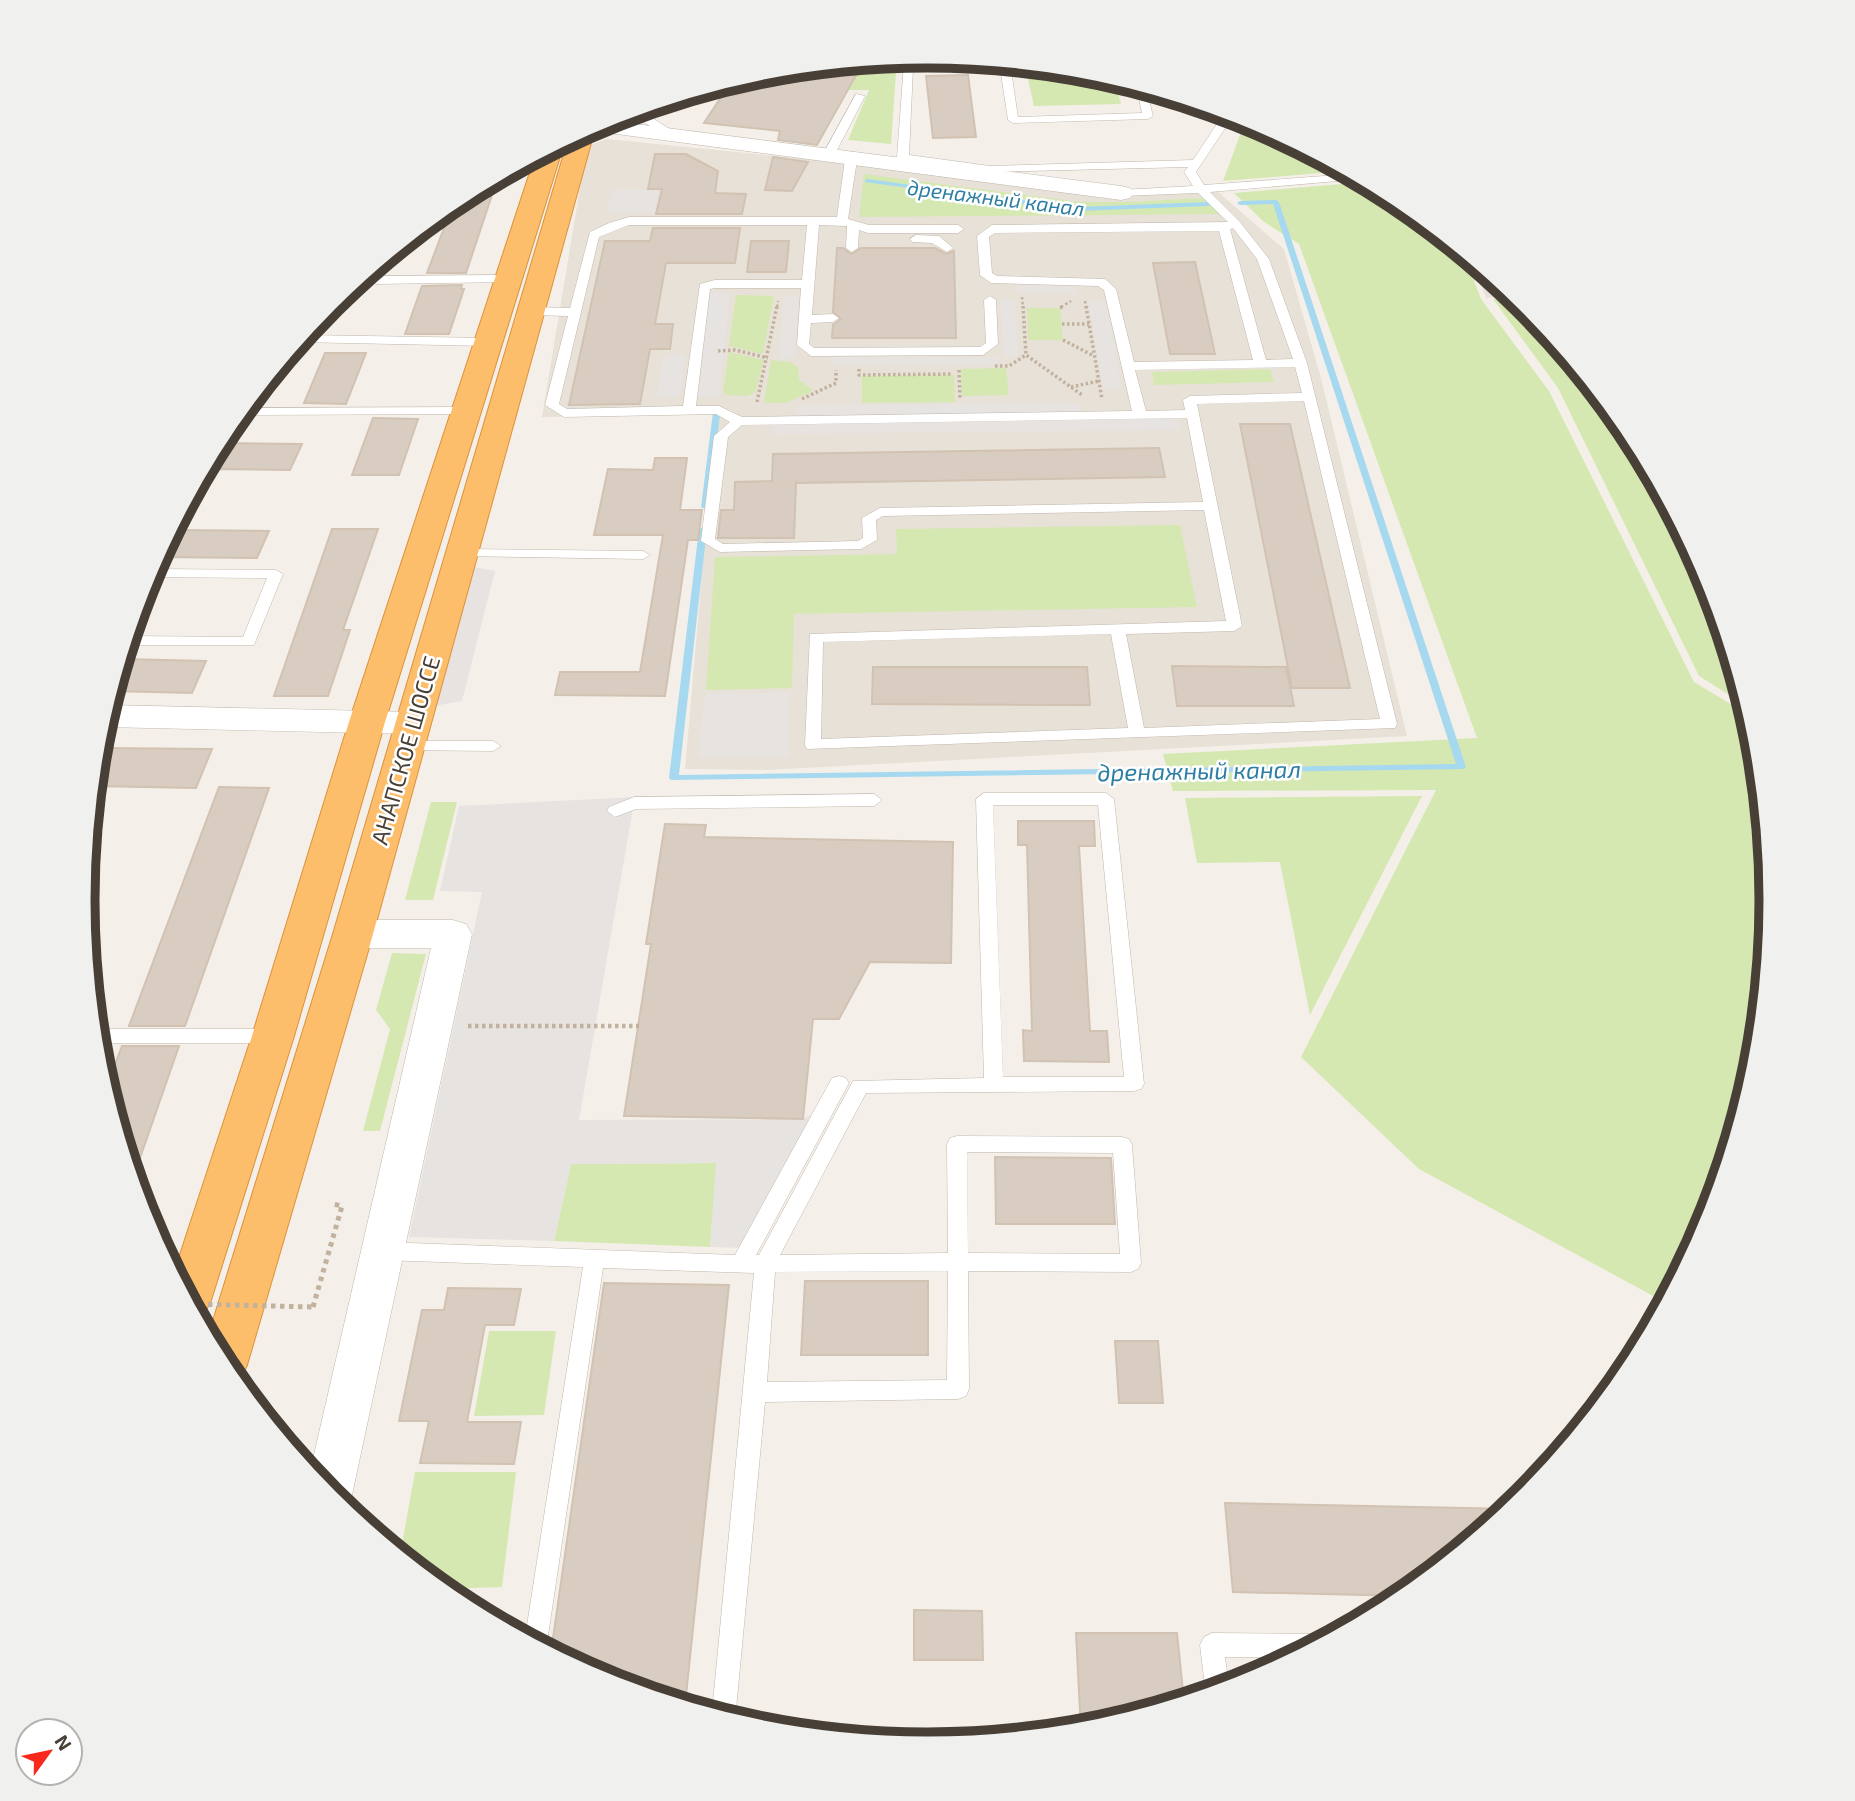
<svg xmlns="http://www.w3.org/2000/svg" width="1855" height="1801" font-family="'Exo 2',sans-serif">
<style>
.residential{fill:#e8e1d7}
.industrial{fill:#e7e2de}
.green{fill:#d5e8b2}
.parking{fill:#e6e3e1}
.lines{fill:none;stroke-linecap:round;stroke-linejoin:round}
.stream{fill:#a6d9f0;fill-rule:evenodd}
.building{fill:#d9cdc2;stroke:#d1c2b2;stroke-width:2}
.lane-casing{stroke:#c0b7ac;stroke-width:1}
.street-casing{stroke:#c0b7ac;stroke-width:1}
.highway-casing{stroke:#dd913b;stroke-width:2}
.path-far3{stroke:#c2b19d;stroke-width:2.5;stroke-dasharray:2.5 2.5;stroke-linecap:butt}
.path-far2{stroke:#c2b19d;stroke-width:3.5;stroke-dasharray:2.5 2.5;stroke-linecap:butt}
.path-far1{stroke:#c2b19d;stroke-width:4.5;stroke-dasharray:3.5 3.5;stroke-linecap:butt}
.path{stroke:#c2b19d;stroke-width:5;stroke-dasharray:4.5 4.5;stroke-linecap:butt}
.lane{fill:#fff;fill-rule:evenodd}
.street{fill:#fff;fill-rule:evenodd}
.highway{fill:#fdbe6c;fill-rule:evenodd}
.path-bridge{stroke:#c2b19d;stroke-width:5;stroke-dasharray:4.5 4.5;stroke-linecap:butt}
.labels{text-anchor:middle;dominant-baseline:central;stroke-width:5;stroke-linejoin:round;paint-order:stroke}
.far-water-label{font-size:21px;font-style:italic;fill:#2d7ea4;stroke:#fff}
.street-label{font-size:23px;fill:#484037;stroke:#fff}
.water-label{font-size:24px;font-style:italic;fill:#2d7ea4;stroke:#fff}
.rim{fill:none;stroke:#484037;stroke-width:9}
</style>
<rect width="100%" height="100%" fill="#f4f0e9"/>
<path class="residential" d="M 607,139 L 805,159 L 1111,196 L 1218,192 L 1284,249 L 1321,378 L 1407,736 L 767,770 L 685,769 L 716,414 L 542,417 L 587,146 Z"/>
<path class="industrial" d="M 1359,178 L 1397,199 L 1424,221 L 1392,211 L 1359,183 Z
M 1471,259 L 1515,295 L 1486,298 Z"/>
<path class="green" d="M 897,59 L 891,144 L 848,140 L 869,90 C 829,90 790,90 751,83 L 749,76 L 763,72 Z
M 1025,66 L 1093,72 L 1114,79 L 1121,104 L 1034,106 Z
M 1254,122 L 1346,171 L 1223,181 L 1240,135 Z
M 864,174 L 1079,202 L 1128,202 L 1203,198 L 1221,214 L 859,217 Z
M 1354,183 L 1388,213 L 1430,226 L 1464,254 L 1481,299 L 1549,391 L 1694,682 L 1749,715 L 1756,736 L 1772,901 L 1756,1066 L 1708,1224 L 1666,1303 L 1419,1169 L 1301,1057 L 1436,790 L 1173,791 L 1163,754 L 1477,738 L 1299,244 L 1264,222 L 1234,193 Z
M 736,295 L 774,296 L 763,354 L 729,346 Z
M 1517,297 L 1630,432 L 1708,578 L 1747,706 L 1699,676 L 1558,388 L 1493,299 Z
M 1027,308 L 1060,308 L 1063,340 L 1028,340 Z
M 729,352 L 764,360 L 755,392 L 748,396 L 726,395 L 723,390 Z
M 771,360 L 790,362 L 798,367 L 799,380 L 812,389 L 811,392 L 786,403 L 764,403 Z
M 1006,368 L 1009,395 L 962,396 L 961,369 Z
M 1270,369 L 1274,382 L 1154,385 L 1152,372 Z
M 954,375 L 955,402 L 862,403 L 862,376 Z
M 1180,525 L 1197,607 L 794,614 L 792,688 L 706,690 L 715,557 L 897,554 L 896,529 Z
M 1422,796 L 1310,1015 L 1280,862 L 1197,863 L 1185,798 Z
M 431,802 L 457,802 L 433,900 L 405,900 Z
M 392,953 L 426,954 L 380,1131 L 363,1131 L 390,1029 L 376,1010 Z
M 717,1163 L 710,1247 L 554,1241 L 571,1164 Z
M 489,1331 L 556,1331 L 544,1415 L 474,1416 Z
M 415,1472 L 516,1472 L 502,1587 L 442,1589 L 400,1555 Z"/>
<path class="parking" d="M 612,190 L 659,190 L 655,212 L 607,212 Z
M 1017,285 L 1075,285 L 1075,293 L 1017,293 Z
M 709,293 L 730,293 L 719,396 L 696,396 Z
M 784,296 L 799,296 L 794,358 L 778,358 Z
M 1000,300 L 1015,300 L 1019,357 L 1004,357 Z
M 1088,301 L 1106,301 L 1122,389 L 1103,389 Z
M 663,355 L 685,355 L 680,397 L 657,397 Z
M 831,357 L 998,357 L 998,365 L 831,365 Z
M 1080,403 L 1081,413 L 797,416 L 798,405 Z
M 1178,419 L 1180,430 L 771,434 L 772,423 Z
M 458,564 L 495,571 L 462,701 L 416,709 Z
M 789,692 L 788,756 L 698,757 L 705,694 Z
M 635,797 L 579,1120 L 802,1119 L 811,1115 L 743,1248 L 710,1247 L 716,1163 L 571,1164 L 554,1241 L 409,1237 L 482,892 L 440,891 L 459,806 Z"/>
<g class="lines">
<path class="stream" d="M 867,179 L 1077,207 L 1208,202 L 1211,204 L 1208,206 L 1077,211 L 865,182 L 865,180 Z
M 1276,200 L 1279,202 L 1466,767 L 1464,769 L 671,780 L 669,778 L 699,529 L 703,527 L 707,529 L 679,775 L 1456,764 L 1273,204 L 1240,205 L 1237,203 L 1240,201 Z
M 713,412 L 716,412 L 720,414 L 709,507 L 705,509 L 701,507 Z"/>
</g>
<path class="building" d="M 841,64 L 842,69 L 860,68 L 817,145 L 778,140 L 780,131 L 704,123 L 731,82 L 757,85 L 757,74 L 763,72 Z
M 968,75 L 976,137 L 933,138 L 926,76 Z
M 655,154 L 686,154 L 718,171 L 715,193 L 746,194 L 742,214 L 656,214 L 662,189 L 648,189 Z
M 773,157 L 808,162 L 792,191 L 765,190 Z
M 498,177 L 466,273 L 427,273 L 454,202 Z
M 653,228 L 740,228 L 735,263 L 666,263 L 655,324 L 673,324 L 670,349 L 650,349 L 640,404 L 569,405 L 605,241 L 650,241 Z
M 751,241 L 789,241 L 786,272 L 747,272 Z
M 837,248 L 843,248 L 851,254 L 861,248 L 935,248 L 946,254 L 954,251 L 956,338 L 832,338 L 833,325 L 841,319 L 833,312 Z
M 1195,262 L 1215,354 L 1170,354 L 1153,263 Z
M 462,285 L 461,289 L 464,289 L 449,334 L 405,334 L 422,286 Z
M 325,353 L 366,353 L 346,404 L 304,403 Z
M 373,418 L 418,419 L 399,475 L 352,475 Z
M 1240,424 L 1290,424 L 1350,688 L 1292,688 Z
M 219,443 L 302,444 L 290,470 L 205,469 Z
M 1159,448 L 1165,477 L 796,483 L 794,538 L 718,538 L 721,510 L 734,510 L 735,482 L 772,481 L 773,454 Z
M 655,458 L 687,458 L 680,510 L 702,510 L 698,540 L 688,540 L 665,696 L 555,695 L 560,672 L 640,672 L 663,535 L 594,535 L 608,469 L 653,470 Z
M 332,529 L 378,529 L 343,630 L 350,630 L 328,696 L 274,696 Z
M 173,530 L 269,531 L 257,558 L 158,557 Z
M 122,659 L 206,661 L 192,693 L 113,691 Z
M 1172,666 L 1286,667 L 1294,706 L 1177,706 Z
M 873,667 L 1087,667 L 1090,705 L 872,704 Z
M 98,748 L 212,749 L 196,788 L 94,786 Z
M 219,787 L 269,788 L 185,1026 L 129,1026 Z
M 1018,821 L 1094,821 L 1095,846 L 1079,846 L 1090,1031 L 1107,1031 L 1109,1062 L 1024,1061 L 1023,1030 L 1032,1031 L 1027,845 L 1018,845 Z
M 665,824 L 706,825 L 704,837 L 953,842 L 951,963 L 870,962 L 839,1019 L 813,1019 L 803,1119 L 624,1116 L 651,944 L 646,944 Z
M 122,1046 L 179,1046 L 133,1178 L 106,1088 Z
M 995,1157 L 1111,1158 L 1115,1224 L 996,1224 Z
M 805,1281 L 928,1281 L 928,1355 L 801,1355 Z
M 604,1283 L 729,1285 L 685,1705 L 604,1681 L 551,1652 Z
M 448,1288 L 521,1289 L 514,1325 L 485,1325 L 467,1422 L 521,1422 L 514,1464 L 420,1463 L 429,1421 L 399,1421 L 422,1310 L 444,1310 Z
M 1115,1341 L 1158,1341 L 1163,1403 L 1119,1403 Z
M 1225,1503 L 1511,1509 L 1405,1596 L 1233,1592 Z
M 914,1610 L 982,1611 L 983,1660 L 914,1660 Z
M 1076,1633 L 1177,1633 L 1184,1701 L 1081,1730 Z"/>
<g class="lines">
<g class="lane-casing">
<path id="lane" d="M 980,61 L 1010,64 L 1018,117 L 1142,113 L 1136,85 L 1146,88 L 1153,116 L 1148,119 L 1013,123 L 1008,120 L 1000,67 L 913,68 L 909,155 L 990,166 L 1193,160 L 1225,112 L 1234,115 L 1196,172 L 1204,185 L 1351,174 L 1361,179 L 1210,192 L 1240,222 L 1269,259 L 1307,363 L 1397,724 L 1395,728 L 807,749 L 805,745 L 810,634 L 1226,621 L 1204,510 L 883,516 L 876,520 L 877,540 L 861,549 L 720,552 L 701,541 L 714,436 L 730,422 L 716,414 L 564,417 L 545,405 L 568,316 L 531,315 L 525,311 L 531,307 L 570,308 L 590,232 L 609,223 L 629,217 L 837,217 L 845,160 L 851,157 L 857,160 L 848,219 L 869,225 L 958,225 L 964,229 L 958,233 L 868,233 L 859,230 L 858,248 L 852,252 L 846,248 L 847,226 L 819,225 L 812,315 L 833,314 L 839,318 L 833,322 L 811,323 L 809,344 L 814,348 L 980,347 L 986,343 L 984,300 L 990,296 L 996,300 L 998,344 L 983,355 L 811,356 L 797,345 L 801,288 L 715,288 L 710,289 L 696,406 L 719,406 L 742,417 L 1132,411 L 1104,290 L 1098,286 L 991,283 L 980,275 L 977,236 L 992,225 L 1228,222 L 1198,193 L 1121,196 L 1115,193 L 1121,190 L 1193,186 L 1184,172 L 1188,167 L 990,172 L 905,162 L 891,165 L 891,161 L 897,157 L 904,63 ZM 629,225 L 807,225 L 802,280 L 715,280 L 700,284 L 683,406 L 567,409 L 559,404 L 599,237 ZM 1233,228 L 1257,259 L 1293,359 L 1266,360 L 1230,229 ZM 1219,231 L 1253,360 L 1134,362 L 1116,289 L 1105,279 L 997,276 L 992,273 L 989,237 L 995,233 ZM 1295,367 L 1302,393 L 1190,396 L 1183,400 L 1185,410 L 1146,411 L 1135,370 ZM 1304,401 L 1380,719 L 1144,728 L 1126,634 L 1234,631 L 1242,626 L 1197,404 ZM 1187,418 L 1203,502 L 880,508 L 862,518 L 863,538 L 858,541 L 723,544 L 715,539 L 728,437 L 742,425 ZM 1111,634 L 1128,728 L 821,739 L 823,642 Z
M 856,94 L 865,96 L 834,156 L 824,158 L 822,156 Z
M 676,98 L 676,102 L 643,112 L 679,135 L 679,139 L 671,139 L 629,113 Z
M 916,235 L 939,236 L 953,248 L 947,252 L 932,243 L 912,242 L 910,239 Z
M 508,275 L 514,279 L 512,282 L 376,284 L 370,280 L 376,276 Z
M 304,335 L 488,338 L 494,342 L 488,346 L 298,342 Z
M 466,407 L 471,408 L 471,414 L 239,415 L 244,408 Z
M 461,549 L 643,551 L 650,555 L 643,559 L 456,556 L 454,553 Z
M 152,569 L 276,570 L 283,574 L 254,645 L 127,645 L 129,636 L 243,637 L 267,578 L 148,577 Z
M 406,741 L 493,741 L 501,746 L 493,751 L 400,750 L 398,746 Z
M 984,793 L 1106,793 L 1114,799 L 1144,1084 L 1141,1089 L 1134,1091 L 866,1093 L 780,1255 L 948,1253 L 947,1144 L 950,1138 L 957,1136 L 1122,1137 L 1129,1139 L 1132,1145 L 1141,1263 L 1138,1269 L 1131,1272 L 968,1271 L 969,1389 L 966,1396 L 958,1399 L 765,1402 L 735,1720 L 712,1713 L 754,1273 L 603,1268 L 546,1649 L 525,1638 L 583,1267 L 383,1260 L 376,1257 L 373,1251 L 376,1245 L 383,1242 L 735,1255 L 832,1078 L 839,1076 L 846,1078 L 849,1083 L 756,1255 L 759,1255 L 853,1081 L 984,1078 L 976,799 ZM 993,805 L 1098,805 L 1124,1077 L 1003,1077 ZM 967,1152 L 1113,1153 L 1120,1254 L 968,1253 ZM 948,1271 L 947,1380 L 767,1382 L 775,1272 Z
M 874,794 L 882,800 L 874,806 L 636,809 L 615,817 L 607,811 L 609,807 L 634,797 Z
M 96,1029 L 273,1029 L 280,1031 L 282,1036 L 280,1041 L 273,1043 L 97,1043 Z
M 1212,1633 L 1316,1634 L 1326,1641 L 1294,1657 L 1225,1657 L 1229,1687 L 1206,1694 L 1200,1645 L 1204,1637 Z"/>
</g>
<g class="street-casing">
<path id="street" d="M 604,120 L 1121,186 L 1130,188 L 1133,193 L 1130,198 L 1121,200 L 586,130 Z
M 108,705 L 413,712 L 425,715 L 430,723 L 425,731 L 413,734 L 105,727 L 102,726 Z
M 353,920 L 453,920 L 466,924 L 472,934 L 352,1495 L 345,1510 L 330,1497 L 310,1472 L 431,948 L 353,948 L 340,944 L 334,934 L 340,924 Z"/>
</g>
<g class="highway-casing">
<path id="highway" d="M 591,127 L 594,132 L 373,934 L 247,1365 L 240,1380 L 235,1381 L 225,1369 L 208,1337 L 333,934 L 568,140 Z
M 559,145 L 562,150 L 385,722 L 294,1036 L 211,1300 L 204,1314 L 197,1317 L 174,1273 L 252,1036 L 349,722 L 535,157 Z"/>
</g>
<path class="path-far3" d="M 1022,297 L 1023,307
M 1085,301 L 1086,307
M 777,307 L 778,301
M 1061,307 L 1071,301"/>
<path class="path-far2" d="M 1023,306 L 1026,355
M 1086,306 L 1102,399
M 1060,308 L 1064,306
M 1062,324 L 1089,324
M 1063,340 L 1094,356
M 718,351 L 735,350 L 768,358
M 995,366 L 1009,366 L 1026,355 L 1082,395
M 859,369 L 859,375 L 953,374
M 959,370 L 960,400
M 1071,387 L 1099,381
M 802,399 L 836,383 L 836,370
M 757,402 L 777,306"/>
<path class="path-far1" d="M 468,1026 L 639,1026"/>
<path class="path" d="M 313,1307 L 342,1206 L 333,1204"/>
<use href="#lane" class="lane"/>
<use href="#street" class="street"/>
<use href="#highway" class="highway"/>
<path class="path-bridge" d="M 190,1304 L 313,1307"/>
</g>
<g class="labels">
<g class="far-water-label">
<text transform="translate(996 197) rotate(7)">дренажный канал</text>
</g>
<g class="street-label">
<text transform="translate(405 750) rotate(-74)">АНАПСКОЕ ШОССЕ</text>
</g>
<g class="water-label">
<text transform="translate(1199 770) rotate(-1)">дренажный канал</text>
</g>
</g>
<path d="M0 0H1855V1801H0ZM95 900a832 832 0 1 1 1664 0a832 832 0 1 1-1664 0Z" fill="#f0f0ef" fill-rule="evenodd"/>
<path class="rim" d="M95 900a832 832 0 1 1 1664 0a832 832 0 1 1-1664 0Z"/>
<g transform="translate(49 1752) rotate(57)"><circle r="33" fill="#ffffff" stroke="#b6b3af" stroke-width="2"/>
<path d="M0-5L12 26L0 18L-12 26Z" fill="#f8281c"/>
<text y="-10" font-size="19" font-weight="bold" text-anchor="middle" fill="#484037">N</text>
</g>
</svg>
